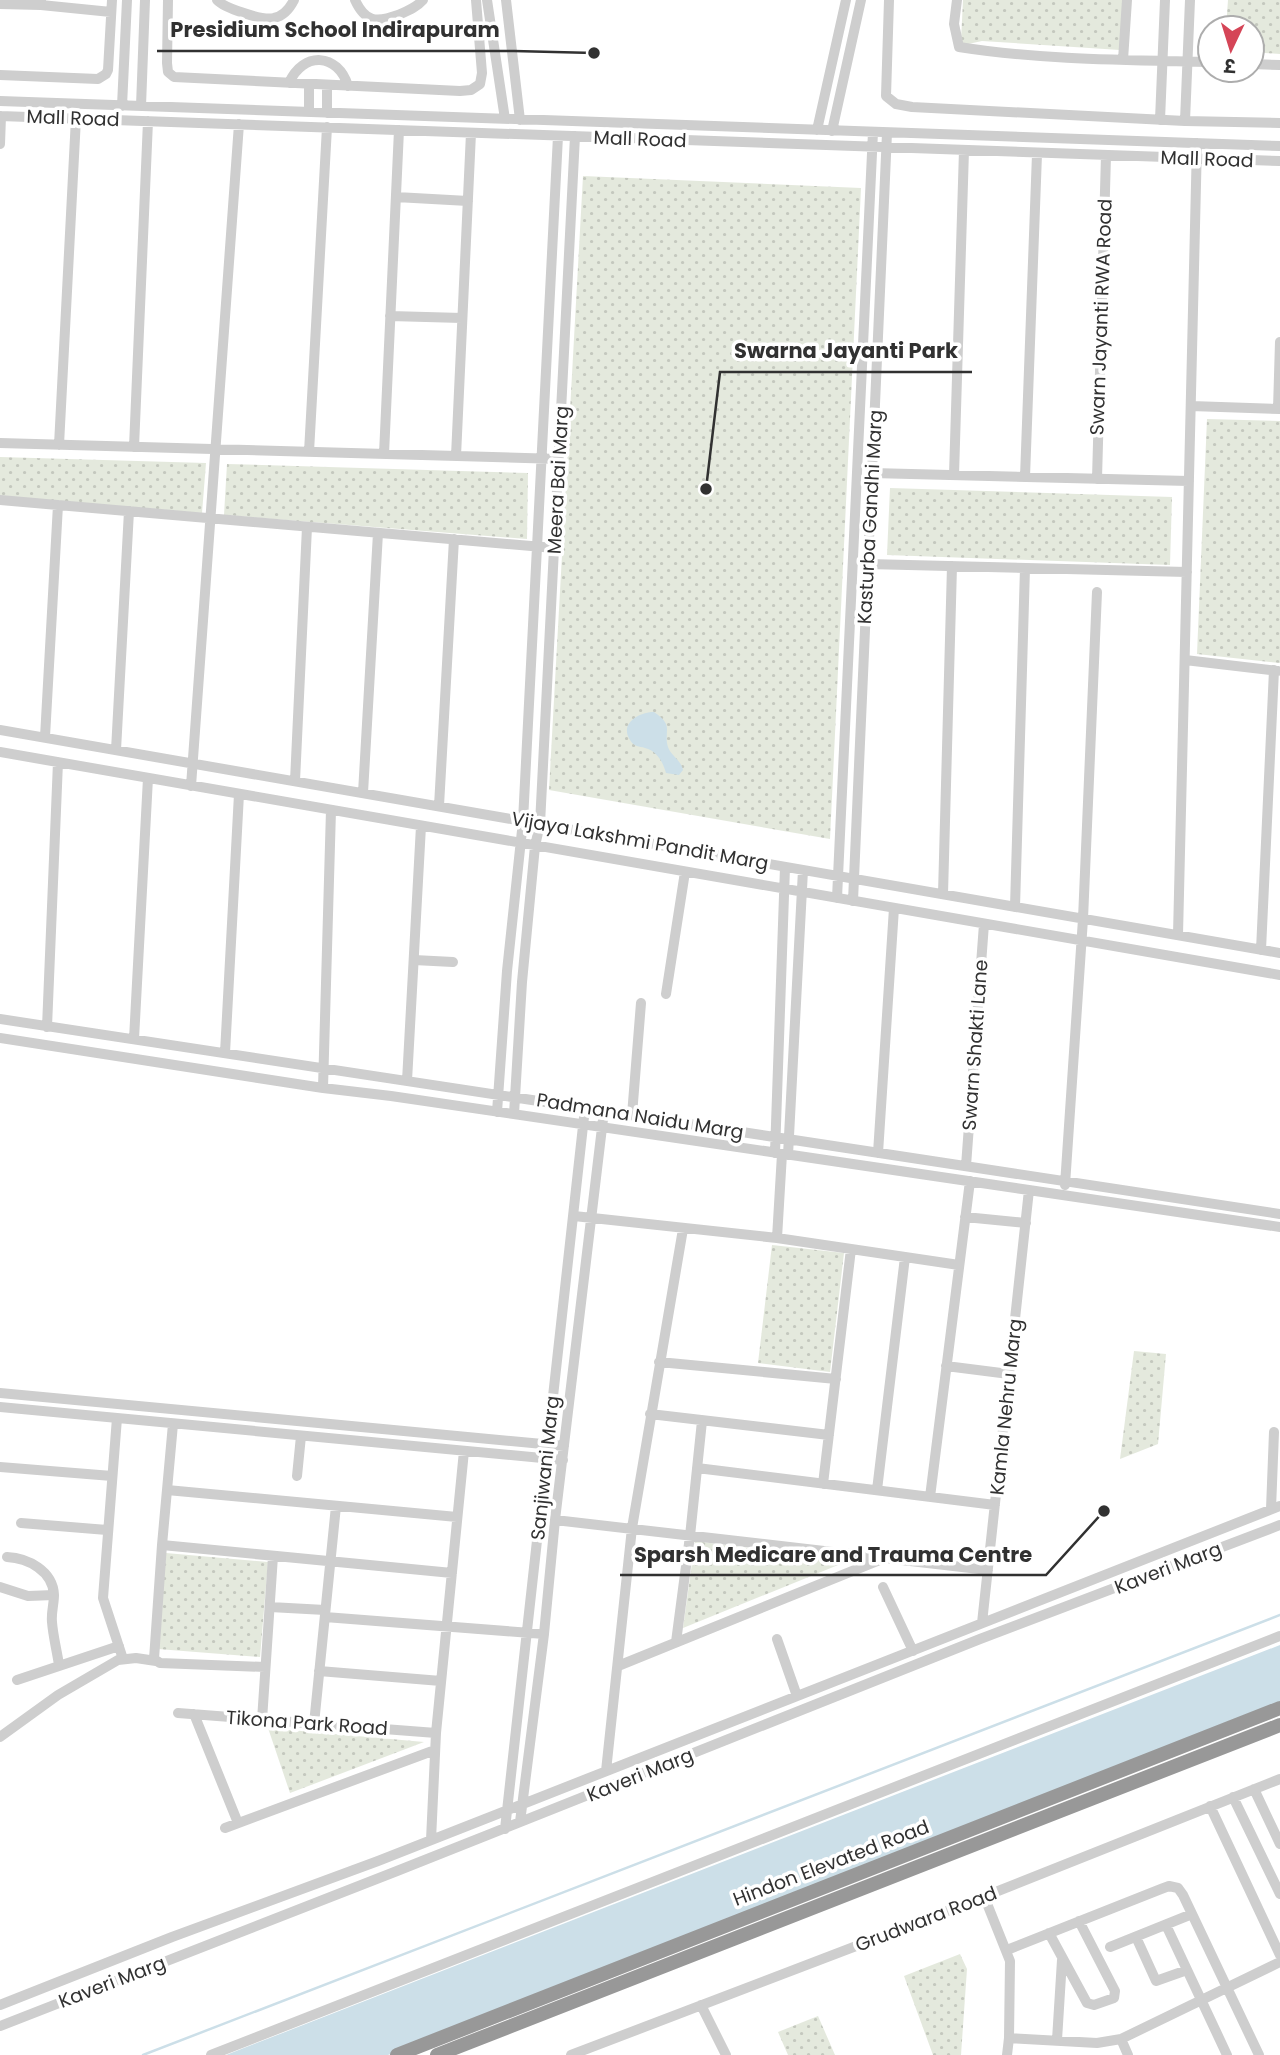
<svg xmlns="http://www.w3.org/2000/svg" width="1280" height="2055" font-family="Poppins,'Noto Sans Devanagari',sans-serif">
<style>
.park{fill:url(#park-dots)}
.water{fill:#ccdfe8}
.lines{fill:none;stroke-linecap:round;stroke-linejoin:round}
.stream{stroke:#ccdfe8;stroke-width:2.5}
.minor{stroke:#cecece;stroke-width:10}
.highway{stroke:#989898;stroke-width:14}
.labels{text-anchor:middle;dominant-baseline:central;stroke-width:7;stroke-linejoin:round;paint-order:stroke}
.street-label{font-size:19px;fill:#313131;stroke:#fff}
.leader{fill:none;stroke:#313131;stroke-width:2.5}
.callout-dot{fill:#313131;stroke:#fff;stroke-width:2.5}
.callout-label{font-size:21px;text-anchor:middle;font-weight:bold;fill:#313131;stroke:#fff;stroke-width:7;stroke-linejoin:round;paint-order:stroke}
</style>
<defs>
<pattern id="park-dots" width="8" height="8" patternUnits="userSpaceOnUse" patternTransform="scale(1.75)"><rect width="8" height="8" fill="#e4e9dd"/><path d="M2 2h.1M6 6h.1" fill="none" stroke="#c4c8be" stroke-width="1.8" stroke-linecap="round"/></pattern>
</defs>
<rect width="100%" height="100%" fill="#fff"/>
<path class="park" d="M 963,0 L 1123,0 L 1120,50 L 982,41 L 959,46 L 961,41 Z
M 1228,0 L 1280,0 L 1280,54 L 1252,52 L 1252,28 L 1226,28 Z
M 583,176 L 861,188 L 830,839 L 549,790 Z
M 1207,419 L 1280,421 L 1280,663 L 1197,654 Z
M 0,457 L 206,463 L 202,513 L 0,496 Z
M 227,464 L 528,473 L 527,539 L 224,515 Z
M 890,488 L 1172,497 L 1170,565 L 887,555 Z
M 772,1245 L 844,1253 L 830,1372 L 758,1363 Z
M 1134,1351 L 1166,1354 L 1158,1444 L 1120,1459 Z
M 695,1541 L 848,1561 L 683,1628 Z
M 166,1553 L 268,1562 L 260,1657 L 158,1649 Z
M 268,1728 L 424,1742 L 290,1793 Z
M 960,1954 L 967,1969 L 961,2055 L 933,2055 L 904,1976 Z
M 818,2016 L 835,2055 L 788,2055 L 778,2032 Z"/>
<path class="water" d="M 654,712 C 675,726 663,731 668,747 C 671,756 681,760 683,770 L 679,775 L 666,773 C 663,762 657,751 645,748 C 639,746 634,747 630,740 C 619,723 640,712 654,712 Z
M 1280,1645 L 1280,1708 L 388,2055 L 226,2055 Z"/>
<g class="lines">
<path class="stream" d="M 143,2055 L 1280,1615"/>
<path class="minor" d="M 168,0 L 167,63 L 168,72 L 174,77 L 460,91 L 471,90 L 480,84 L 482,73 L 476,0
M 217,0 C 224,8 263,21 274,18 C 283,16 290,8 294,0
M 355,0 C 365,22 376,23 398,15 C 407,11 416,8 423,0
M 487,0 L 505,119
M 506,0 L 520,120
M 889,0 L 886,96 L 896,104 L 912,107 L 1185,121 L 1280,123
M 957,0 L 954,24 L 959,47 C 1041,60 1126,60 1210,62
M 0,4 L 41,5 L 41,1
M 41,5 L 111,12
M 1123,60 L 1127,0
M 1252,64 L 1280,65
M 0,75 L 98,79 L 106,74 L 108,70 L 112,0
M 289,83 C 303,51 338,53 348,86
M 327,85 L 327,113
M 0,101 L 1280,146
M 122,106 L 127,0
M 141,106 L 145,0
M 309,112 L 309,85
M 0,116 L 1280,161
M 1160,120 L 1165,0
M 1185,121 L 1190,0
M 817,130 L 846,0
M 832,131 L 861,0
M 0,144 L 1,116
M 396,197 L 468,201
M 390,316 L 462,318
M 1191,406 L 1280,409
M 1278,409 L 1280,342
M 0,443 L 559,459
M 59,445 L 76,118
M 134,447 L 148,121
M 309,452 L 327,127
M 384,454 L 399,130
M 456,456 L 471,133
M 872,473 L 1189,481
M 954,475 L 964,150
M 1025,477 L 1037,154
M 1097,479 L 1106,155
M 0,500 L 554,548
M 868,564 L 1187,572
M 1185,660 L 1278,671
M 0,730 L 1280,953
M 45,737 L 58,505
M 116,750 L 129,511
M 0,752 L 1280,975
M 295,781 L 307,527
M 191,786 L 239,124
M 363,793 L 378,533
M 439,806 L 454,539
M 943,894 L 952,566
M 837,898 L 873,132
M 853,901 L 887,133
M 1015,907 L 1025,568
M 1178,935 L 1197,143
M 1261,950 L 1274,670
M 414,960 L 453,962
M 666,994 L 685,872
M 0,1019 L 1280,1214
M 47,1027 L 58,762
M 0,1038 L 323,1088 L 391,1096 L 1280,1227
M 134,1039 L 148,778
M 225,1053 L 239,794
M 407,1081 L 421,826
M 323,1088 L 331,810
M 497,1112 L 507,971 L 523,821 L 558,136
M 514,1114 L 522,982 L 535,846 L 540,824 L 575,136
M 632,1115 L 641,1003
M 775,1153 L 785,867
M 878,1153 L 894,908
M 788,1155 L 803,870
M 966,1166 L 984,924
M 1065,1185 L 1083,919 L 1097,592
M 574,1216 L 777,1238 L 959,1265
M 965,1217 L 1026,1223
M 777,1238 L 782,1154
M 659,1362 L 836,1379
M 946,1366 L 1009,1374
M 0,1393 L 564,1446
M 0,1407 L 563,1460
M 650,1414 L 829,1435
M 117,1418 L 103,1598 L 123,1659
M 173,1424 L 162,1545 L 154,1659 L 160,1663 L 265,1667
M 0,1467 L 112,1476
M 697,1468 L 995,1505
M 297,1476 L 301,1436
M 823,1484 L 851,1249
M 167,1490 L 457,1517
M 877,1490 L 905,1257
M 930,1497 L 970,1181
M 1271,1509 L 1274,1432
M 555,1520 L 988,1570
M 21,1523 L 107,1530
M 162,1545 L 452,1573
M 7,1557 C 28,1558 53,1571 54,1595 C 54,1604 51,1613 52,1622 C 53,1636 57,1651 59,1665
M 0,1587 L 28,1596 L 54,1595
M 883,1587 L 913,1651
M 270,1607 L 325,1610
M 325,1617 L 544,1634
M 982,1623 L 1029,1190
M 777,1639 L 797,1696
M 676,1642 L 690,1536 L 702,1421
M 618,1666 L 882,1559
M 319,1671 L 441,1681
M 17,1680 L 119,1646
M 178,1713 L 436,1733
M 194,1714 L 238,1823
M 262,1720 L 273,1556
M 314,1724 L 336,1506
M 0,1737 L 58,1695 L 118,1660 L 136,1658 L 156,1661
M 606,1771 L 632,1528 L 683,1229
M 1254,1789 L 1280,1844
M 1233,1797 L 1280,1894
M 1210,1806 L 1280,1955
M 520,1822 L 544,1634 L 555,1520 L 604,1111
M 225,1828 L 435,1750
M 505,1829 L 585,1108
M 431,1840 L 436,1733 L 464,1451
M 984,1896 L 1010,1961 L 1009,2038 L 1007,2055
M 1166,1925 L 1227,2055
M 1049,1933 L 1087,2003 L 1094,2005 L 1114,1998 L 1115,1991 L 1079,1921
M 1136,1937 L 1156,1981 L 1187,1970
M 1110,1947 L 1192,1914
M 1007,1950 L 1161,1889 L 1169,1886 L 1178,1888 L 1183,1895 L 1259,2055
M 0,2005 L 172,1937 L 378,1861 L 1280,1506
M 701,2005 L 726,2055
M 0,2026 L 397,1871 L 980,1639 L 1280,1525
M 1009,2038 L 1097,2043 L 1121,2039 L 1280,1962
M 1121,2039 L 1128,2055
M 1057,2040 L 1062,1960
M 211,2055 L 1280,1636
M 571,2055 L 940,1914 L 1280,1779"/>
<path class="highway" d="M 397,2055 L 1280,1708
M 437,2055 L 1280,1725"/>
</g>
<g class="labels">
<g class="street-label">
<text transform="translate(73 118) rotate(2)">Mall Road</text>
<text transform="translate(640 139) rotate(2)">Mall Road</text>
<text transform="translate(1207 159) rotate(2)">Mall Road</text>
<text transform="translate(1101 317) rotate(-88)">Swarn Jayanti RWA Road</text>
<text transform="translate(558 480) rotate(-87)">Meera Bai Marg</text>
<text transform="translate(870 517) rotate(-87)">Kasturba Gandhi Marg</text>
<text transform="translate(640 841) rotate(10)">Vijaya Lakshmi Pandit Marg</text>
<text transform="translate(975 1045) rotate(-86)">Swarn Shakti Lane</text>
<text transform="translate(640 1116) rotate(9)">Padmana Naidu Marg</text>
<text transform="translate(1006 1407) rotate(-84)">Kamla Nehru Marg</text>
<text transform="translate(545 1468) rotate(-84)">Sanjiwani Marg</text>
<text transform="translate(1168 1568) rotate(-21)">Kaveri Marg</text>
<text transform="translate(307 1723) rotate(4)">Tikona Park Road</text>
<text transform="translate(640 1775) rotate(-22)">Kaveri Marg</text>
<text transform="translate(831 1863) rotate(-21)">Hindon Elevated Road</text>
<text transform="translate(926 1919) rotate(-21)">Grudwara Road</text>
<text transform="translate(112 1982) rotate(-21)">Kaveri Marg</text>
</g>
</g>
<path class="leader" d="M594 53L514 51H157M706 489L720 372H972M1104 1511L1046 1575H620"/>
<g class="callout-dot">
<circle cx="594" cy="53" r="7"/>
<circle cx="706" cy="489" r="7"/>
<circle cx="1104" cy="1511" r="7"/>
</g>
<g class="callout-label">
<text x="335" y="37">Presidium School Indirapuram</text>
<text x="846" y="358">Swarna Jayanti Park</text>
<text x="833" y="1562">Sparsh Medicare and Trauma Centre</text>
</g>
<g transform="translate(1231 49) rotate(184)"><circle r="33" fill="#ffffff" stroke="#adadad" stroke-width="2"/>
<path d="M0-5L12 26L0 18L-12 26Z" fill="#d54557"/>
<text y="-10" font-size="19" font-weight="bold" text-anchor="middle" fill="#313131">उ</text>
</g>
</svg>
